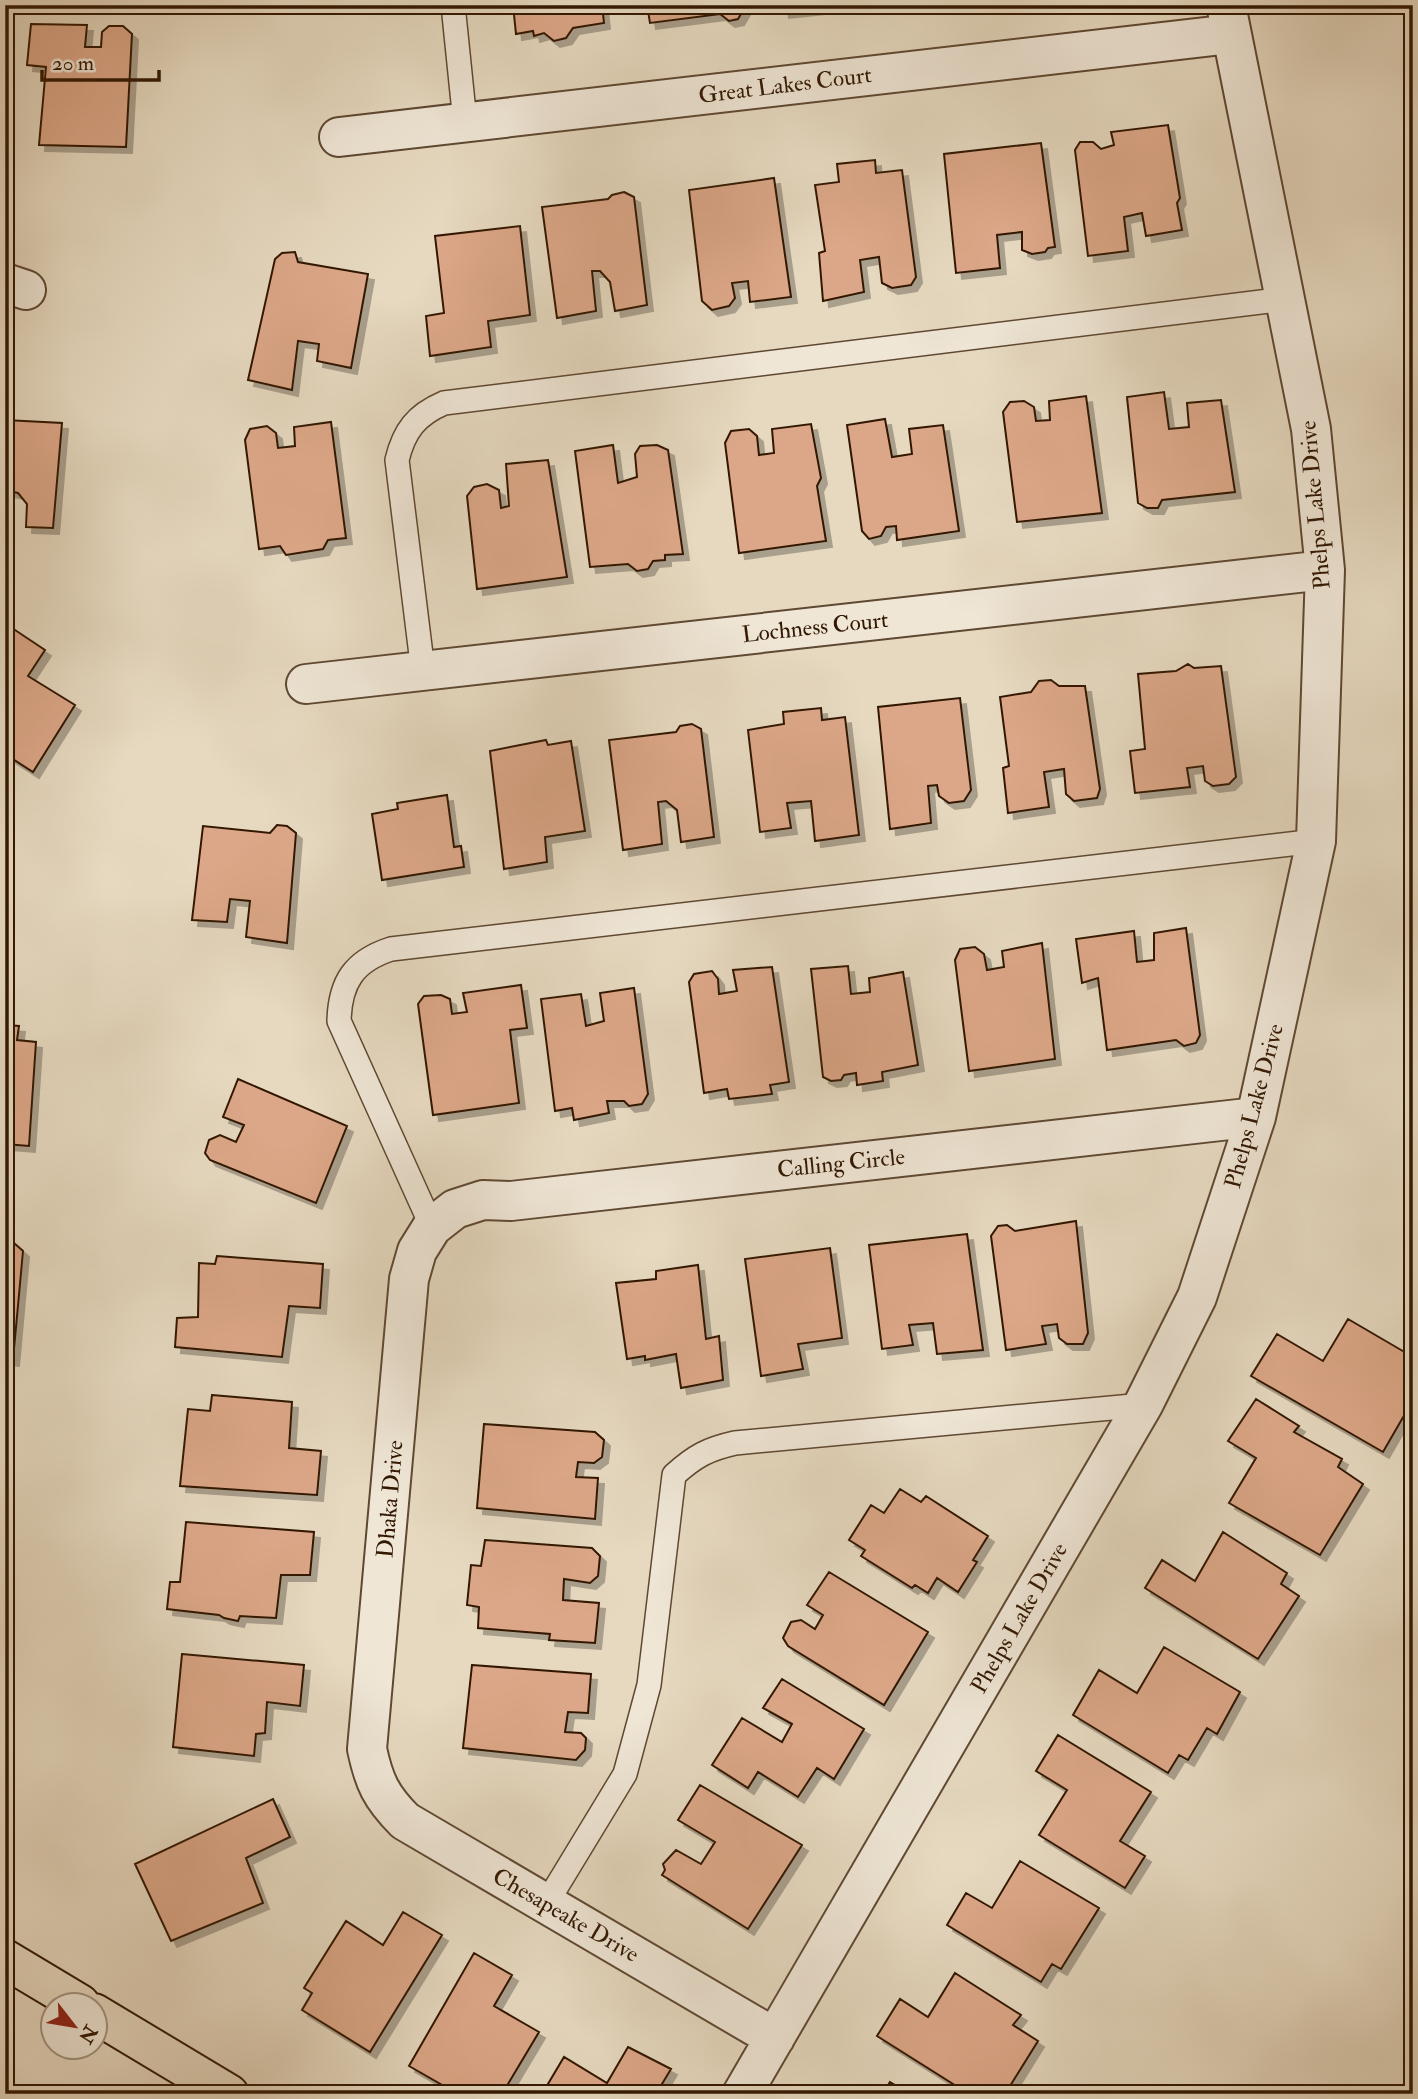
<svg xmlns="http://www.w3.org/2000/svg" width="1418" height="2099" font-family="'IM FELL Double Pica',serif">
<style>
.building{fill:#dca788;stroke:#321802;stroke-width:2;filter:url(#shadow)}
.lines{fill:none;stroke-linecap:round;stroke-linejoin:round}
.lane-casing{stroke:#5f4832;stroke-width:26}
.street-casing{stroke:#5f4832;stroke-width:42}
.primary-casing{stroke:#321802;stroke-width:42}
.lane{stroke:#efe6d6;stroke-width:23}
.street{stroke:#efe6d6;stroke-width:38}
.primary{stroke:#e6d9c0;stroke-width:38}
.labels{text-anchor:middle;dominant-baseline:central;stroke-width:5;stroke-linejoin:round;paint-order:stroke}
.street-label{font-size:23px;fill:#321802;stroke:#efe6d6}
</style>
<defs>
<filter id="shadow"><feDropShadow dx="6" dy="6" stdDeviation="0" flood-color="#0004"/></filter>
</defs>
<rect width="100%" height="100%" fill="#e6d9c0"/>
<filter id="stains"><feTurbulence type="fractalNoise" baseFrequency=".00286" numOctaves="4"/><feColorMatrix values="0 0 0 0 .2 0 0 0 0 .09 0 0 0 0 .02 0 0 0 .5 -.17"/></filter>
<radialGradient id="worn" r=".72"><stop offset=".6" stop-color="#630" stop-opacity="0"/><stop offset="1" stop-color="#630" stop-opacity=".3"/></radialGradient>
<path class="building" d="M 513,5 L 602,5 L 604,23 L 573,28 L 566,38 L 554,41 L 544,33 L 534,36 L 533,31 L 516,34 Z
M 647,5 L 744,5 L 744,9 L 738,19 L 729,21 L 720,14 L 650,23 Z
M 782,5 L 819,5 L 819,8 L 783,12 Z
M 31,24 L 87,25 L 85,47 L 101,47 L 102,32 L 109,26 L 123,26 L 132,34 L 126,147 L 39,145 L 46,67 L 27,65 Z
M 1168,125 L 1180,198 L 1177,203 L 1182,230 L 1146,236 L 1142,213 L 1124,217 L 1128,251 L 1088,256 L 1075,150 L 1080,142 L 1093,142 L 1101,149 L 1114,145 L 1111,132 Z
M 1041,143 L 1055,247 L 1048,248 L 1045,252 L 1032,254 L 1022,250 L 1022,232 L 997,235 L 1000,268 L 956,273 L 944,154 Z
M 875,160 L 876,173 L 902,170 L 916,277 L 911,285 L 892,288 L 882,283 L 879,257 L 860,260 L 864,292 L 823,301 L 819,253 L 825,251 L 815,185 L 839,182 L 837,164 Z
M 774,178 L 791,297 L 750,302 L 748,281 L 732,283 L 735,298 L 729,306 L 712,310 L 702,301 L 689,190 Z
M 624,192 L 634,197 L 647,305 L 615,311 L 610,282 L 600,271 L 592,271 L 596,311 L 557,318 L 542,207 L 608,199 L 612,195 Z
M 520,226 L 530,315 L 488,321 L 491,347 L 430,356 L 426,316 L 444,313 L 435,236 Z
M 295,252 L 298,262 L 368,274 L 351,368 L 317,361 L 319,344 L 298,341 L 292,390 L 248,380 L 275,259 L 282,253 Z
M 1164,392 L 1169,429 L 1189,427 L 1187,403 L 1221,400 L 1235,492 L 1162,500 L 1158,508 L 1147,508 L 1138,503 L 1127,397 Z
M 1086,396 L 1102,513 L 1017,522 L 1003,412 L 1010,402 L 1024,401 L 1034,407 L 1036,421 L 1050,420 L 1049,401 Z
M 885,419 L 892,457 L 912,454 L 909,429 L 943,425 L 959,531 L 897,540 L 896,526 L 886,527 L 881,536 L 869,539 L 862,531 L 847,425 Z
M 5,420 L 62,423 L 53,528 L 26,527 L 27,504 L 18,493 L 8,491 L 5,524 Z
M 331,422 L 346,538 L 328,540 L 323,549 L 286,555 L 280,546 L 259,549 L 245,440 L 250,429 L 267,426 L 276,433 L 278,448 L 295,446 L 294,427 Z
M 811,424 L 821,478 L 817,486 L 826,541 L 739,553 L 725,443 L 731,431 L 749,429 L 757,436 L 759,455 L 774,453 L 772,429 Z
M 613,445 L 618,483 L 637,477 L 635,454 L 640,446 L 657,445 L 668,450 L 683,554 L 665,555 L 665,560 L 653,561 L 648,569 L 637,571 L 628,564 L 590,567 L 575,451 Z
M 548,460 L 567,577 L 477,589 L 467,496 L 474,487 L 487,484 L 499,490 L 501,508 L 509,506 L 506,464 Z
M 9,626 L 45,650 L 28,676 L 75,705 L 33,772 L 5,754 L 5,631 Z
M 1188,664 L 1194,668 L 1221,666 L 1236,777 L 1229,784 L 1213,786 L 1205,781 L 1203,766 L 1187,768 L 1190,787 L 1135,793 L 1130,751 L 1145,749 L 1138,674 L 1176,671 Z
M 1051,680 L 1059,686 L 1085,686 L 1100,789 L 1097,798 L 1074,801 L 1066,794 L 1064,769 L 1044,772 L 1049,807 L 1008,813 L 1003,768 L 1009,766 L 1000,697 L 1031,692 L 1039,681 Z
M 960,698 L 971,790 L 964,801 L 949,803 L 939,796 L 937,785 L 928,786 L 931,823 L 890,829 L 878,707 Z
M 821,708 L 822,720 L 845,717 L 859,835 L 815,841 L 811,801 L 787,803 L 791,828 L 760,832 L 748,730 L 784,724 L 783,712 Z
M 692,724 L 701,729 L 714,837 L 681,842 L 677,810 L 666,801 L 658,802 L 662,844 L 623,850 L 609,740 L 676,732 L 680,726 Z
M 546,740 L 548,745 L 571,741 L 585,831 L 545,837 L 547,862 L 504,869 L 490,751 Z
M 447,795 L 454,847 L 461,846 L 464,867 L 382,880 L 372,814 L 398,809 L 397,803 Z
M 277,825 L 287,826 L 296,833 L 287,943 L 246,937 L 250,901 L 230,899 L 227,922 L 192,920 L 203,826 L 270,833 Z
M 1186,928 L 1200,1035 L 1196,1043 L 1184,1046 L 1176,1040 L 1107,1050 L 1098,978 L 1082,983 L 1076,939 L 1134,931 L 1137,962 L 1154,960 L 1154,933 Z
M 1042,943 L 1055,1059 L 969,1071 L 955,960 L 960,949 L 975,947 L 984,954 L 987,970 L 1004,967 L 1002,951 Z
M 848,966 L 851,994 L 870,992 L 869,978 L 903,972 L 918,1065 L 882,1072 L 883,1081 L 857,1085 L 856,1073 L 844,1075 L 841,1080 L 831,1081 L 823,1077 L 811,969 Z
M 772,967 L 789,1082 L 770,1085 L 772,1094 L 729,1099 L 727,1089 L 704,1093 L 689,982 L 694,974 L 712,971 L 718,979 L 719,994 L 737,991 L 733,970 Z
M 521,985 L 527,1028 L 510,1030 L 519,1103 L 433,1115 L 418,1004 L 424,996 L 441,995 L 450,999 L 452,1014 L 467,1012 L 463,993 Z
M 634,988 L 648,1094 L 642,1104 L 629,1106 L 624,1101 L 607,1101 L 609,1113 L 574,1120 L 572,1108 L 555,1111 L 541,999 L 581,994 L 586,1026 L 604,1021 L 600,993 Z
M 5,1025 L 19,1026 L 17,1040 L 36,1042 L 29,1146 L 5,1144 Z
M 238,1079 L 347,1126 L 316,1203 L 210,1160 L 205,1153 L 209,1140 L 220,1135 L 236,1142 L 244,1125 L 223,1117 Z
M 1076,1221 L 1088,1333 L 1083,1344 L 1067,1344 L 1059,1338 L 1057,1324 L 1042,1326 L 1046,1344 L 1006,1350 L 991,1236 L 998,1226 L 1007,1225 L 1015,1231 Z
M 967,1234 L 983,1350 L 937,1354 L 933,1323 L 909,1325 L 913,1345 L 882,1349 L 869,1245 Z
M 5,1243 L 14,1243 L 23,1251 L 13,1360 L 5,1359 Z
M 830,1248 L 842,1338 L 798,1344 L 803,1369 L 761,1376 L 745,1259 Z
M 217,1256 L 323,1264 L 320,1308 L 289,1306 L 282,1357 L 175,1347 L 177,1318 L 198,1317 L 199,1263 L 215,1264 Z
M 698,1265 L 706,1339 L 719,1336 L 723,1380 L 681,1388 L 676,1354 L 645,1360 L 645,1356 L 627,1359 L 616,1283 L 656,1279 L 656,1271 Z
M 1348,1319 L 1413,1357 L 1413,1400 L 1383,1452 L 1251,1376 L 1277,1334 L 1323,1361 Z
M 212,1395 L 292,1402 L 289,1448 L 321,1451 L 317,1495 L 180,1486 L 188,1409 L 210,1411 Z
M 1256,1399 L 1299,1426 L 1294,1432 L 1342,1459 L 1338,1467 L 1363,1484 L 1320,1555 L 1229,1503 L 1256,1458 L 1228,1441 Z
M 484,1424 L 595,1432 L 604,1440 L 602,1457 L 594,1463 L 578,1462 L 576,1477 L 598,1478 L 595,1519 L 477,1508 Z
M 900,1489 L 921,1502 L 926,1496 L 988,1536 L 973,1560 L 977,1562 L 958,1592 L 937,1578 L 928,1593 L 915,1585 L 912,1588 L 861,1556 L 865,1550 L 849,1540 L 871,1505 L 884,1513 Z
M 186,1522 L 314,1532 L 310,1575 L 281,1575 L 276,1618 L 240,1616 L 238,1621 L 224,1618 L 219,1615 L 167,1609 L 170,1582 L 180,1582 Z
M 1223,1532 L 1287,1573 L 1281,1584 L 1299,1596 L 1258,1659 L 1145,1588 L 1162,1560 L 1195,1581 Z
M 485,1540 L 592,1548 L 600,1556 L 598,1576 L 590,1583 L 564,1579 L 563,1600 L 599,1603 L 595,1643 L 549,1640 L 550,1634 L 478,1628 L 479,1607 L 467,1605 L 471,1565 L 481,1566 Z
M 829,1572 L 928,1632 L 884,1705 L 788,1646 L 783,1638 L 791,1622 L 801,1620 L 815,1629 L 823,1615 L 807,1605 Z
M 1164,1647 L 1240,1692 L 1217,1734 L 1207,1728 L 1188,1760 L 1179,1755 L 1168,1773 L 1073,1715 L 1099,1670 L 1137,1693 Z
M 182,1654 L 304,1665 L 300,1706 L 267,1702 L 265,1733 L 256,1734 L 254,1756 L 173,1747 Z
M 472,1665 L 591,1674 L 588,1713 L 568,1712 L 565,1732 L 581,1733 L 586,1738 L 585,1750 L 576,1760 L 463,1748 Z
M 782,1679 L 864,1729 L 834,1779 L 817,1768 L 798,1797 L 758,1772 L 748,1788 L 712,1765 L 742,1718 L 782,1742 L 792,1724 L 763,1708 Z
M 1058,1735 L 1151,1792 L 1120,1841 L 1145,1856 L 1125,1888 L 1039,1835 L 1067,1790 L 1036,1771 Z
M 700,1785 L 802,1845 L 748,1929 L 662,1875 L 665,1870 L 663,1864 L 676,1850 L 701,1864 L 715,1842 L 678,1820 Z
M 273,1799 L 290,1837 L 246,1858 L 263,1903 L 171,1941 L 135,1864 Z
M 1020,1861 L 1099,1908 L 1061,1969 L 1052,1964 L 1041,1982 L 947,1925 L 966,1893 L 992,1908 Z
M 403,1912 L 442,1935 L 370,2052 L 302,2010 L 312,1993 L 304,1988 L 346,1921 L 383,1945 Z
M 474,1953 L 512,1975 L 494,2006 L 539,2032 L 502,2094 L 458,2094 L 409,2066 Z
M 955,1973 L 1021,2015 L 1013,2025 L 1038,2041 L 1005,2094 L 969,2094 L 877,2036 L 900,1999 L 928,2017 Z
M 628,2047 L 671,2069 L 656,2094 L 542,2094 L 564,2057 L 607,2083 Z
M 890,2082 L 910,2094 L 883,2094 Z"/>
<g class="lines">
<g class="lane-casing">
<path id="lane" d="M 453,5 L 465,122
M 423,671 L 397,460 C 404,431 416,415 444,403 L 1285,299
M 432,1227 L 339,1021 C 340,982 354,961 391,949 L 1316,841
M 546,1904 L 625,1774 L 649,1685 L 674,1475 C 695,1456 708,1449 735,1443 L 1143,1405"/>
</g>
<g class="street-casing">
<path id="street" d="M 339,137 L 1231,34
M 5,283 L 26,290
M 306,684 L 1325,570
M 775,2038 L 405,1821 C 381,1797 374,1782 367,1749 L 409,1279 L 417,1251 L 432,1227 L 455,1209 L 483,1200 L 511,1201 L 1256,1117
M 742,2094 L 1143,1405 L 1197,1297 L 1256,1117 L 1316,841 L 1325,570 L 1311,429 L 1226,5"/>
</g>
<g class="primary-casing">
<path id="primary" d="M 5,1959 L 80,2004
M 94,2013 L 229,2094"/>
</g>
<use href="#lane" class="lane"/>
<use href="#street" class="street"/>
<use href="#primary" class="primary"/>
</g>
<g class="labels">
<g class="street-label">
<text transform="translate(785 85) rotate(-7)">Great Lakes Court</text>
<text transform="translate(1315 505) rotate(-95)">Phelps Lake Drive</text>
<text transform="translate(815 627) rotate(-6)">Lochness Court</text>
<text transform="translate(1254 1106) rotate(-75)">Phelps Lake Drive</text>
<text transform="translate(841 1163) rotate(-6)">Calling Circle</text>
<text transform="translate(390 1499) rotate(-85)">Dhaka Drive</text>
<text transform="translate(1019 1618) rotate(-60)">Phelps Lake Drive</text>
<text transform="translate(566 1915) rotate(30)">Chesapeake Drive</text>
</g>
</g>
<rect width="1418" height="2099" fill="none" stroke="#e6d9c0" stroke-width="28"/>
<rect x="7" y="7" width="1404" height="2085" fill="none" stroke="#321802" stroke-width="3.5"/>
<rect x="14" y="14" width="1390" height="2071" fill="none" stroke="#321802" stroke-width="2"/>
<g transform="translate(74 2026) rotate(121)"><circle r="33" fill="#efe6d6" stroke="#a39481" stroke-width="2"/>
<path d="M0-5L12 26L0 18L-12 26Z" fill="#8f2418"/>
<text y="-10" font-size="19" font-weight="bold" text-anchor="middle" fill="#321802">N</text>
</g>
<path d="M42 70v10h117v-10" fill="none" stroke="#321802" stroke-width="3.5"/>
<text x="52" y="70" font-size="21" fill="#321802" stroke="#efe6d6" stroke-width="5" paint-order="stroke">20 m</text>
<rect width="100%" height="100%" filter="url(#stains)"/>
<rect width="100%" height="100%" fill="url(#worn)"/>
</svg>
